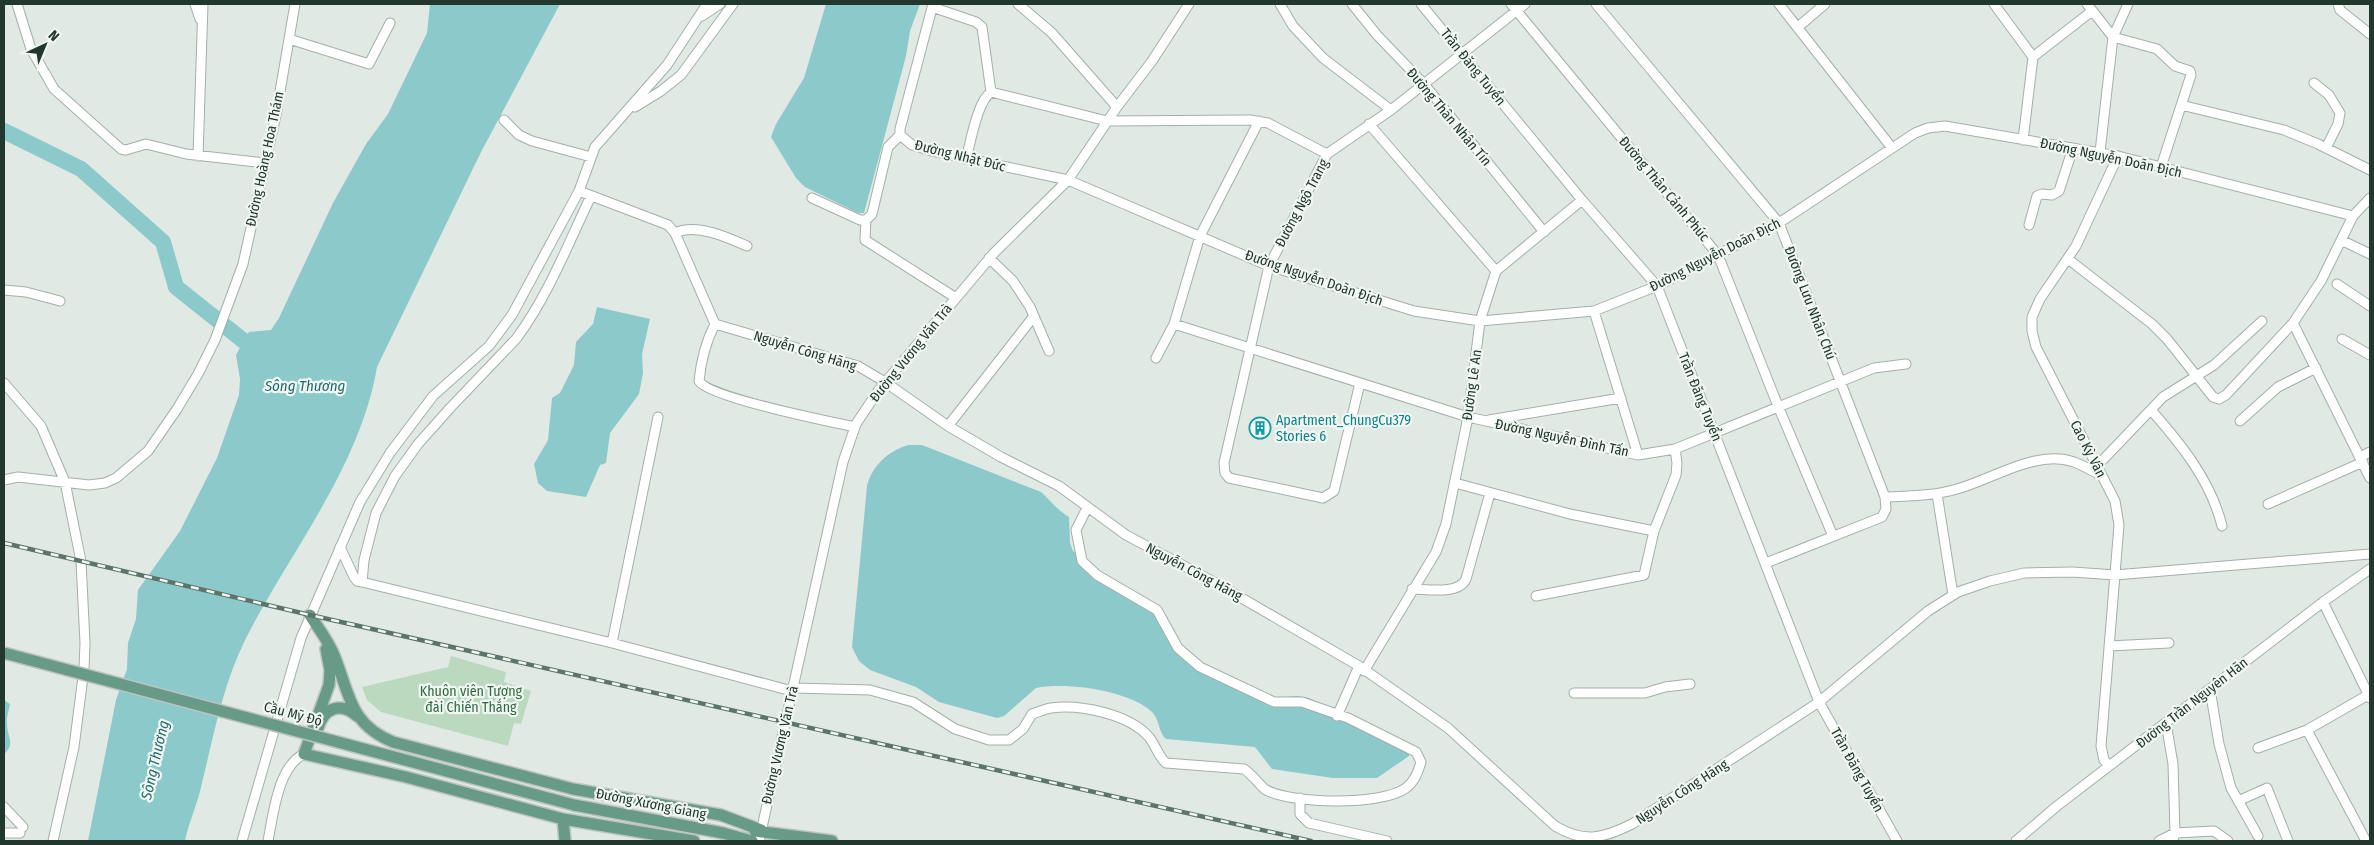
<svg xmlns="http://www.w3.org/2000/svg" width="2374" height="845" font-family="'Fira Sans Condensed',sans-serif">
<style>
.green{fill:#bad9be}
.water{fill:#8cc9ca}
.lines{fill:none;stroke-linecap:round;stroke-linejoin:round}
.river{stroke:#8cc9ca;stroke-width:16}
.minor-casing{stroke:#a3b0aa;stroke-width:11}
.major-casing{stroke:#bdc3c1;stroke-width:14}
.minor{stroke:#fff;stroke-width:9}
.major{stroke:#689b87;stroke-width:11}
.rail-casing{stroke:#5c746a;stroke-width:4.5}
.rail{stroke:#f0f6f2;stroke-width:2.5;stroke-dasharray:8;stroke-linecap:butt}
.major-bridge-casing{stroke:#bdc3c1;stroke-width:14;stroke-linecap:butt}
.major-bridge{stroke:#689b87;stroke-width:11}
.labels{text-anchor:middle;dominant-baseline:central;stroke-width:4.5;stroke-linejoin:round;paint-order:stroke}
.street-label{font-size:14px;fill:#22382f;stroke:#f0f6f2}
.culture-label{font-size:14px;fill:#0d838f;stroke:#f0f6f2;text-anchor:start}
.park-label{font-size:14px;fill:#306b3f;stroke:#f0f6f2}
.water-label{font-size:15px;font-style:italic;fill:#226b6e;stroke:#f0f6f2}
</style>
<rect width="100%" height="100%" fill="#e0e9e4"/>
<path class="green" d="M 451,656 L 506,672 L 504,682 L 531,691 L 521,724 L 514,723 L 508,746 L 381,712 L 367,700 L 362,687 L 448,667 Z"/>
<path class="water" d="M 430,4 L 560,4 L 481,152 L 377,367 C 360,467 291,550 246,638 C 223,684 214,734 202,783 C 198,803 189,821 185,841 L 88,841 L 116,700 L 127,669 L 128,643 L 136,619 L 138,590 L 180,531 L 217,458 L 239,395 L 240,379 L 236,355 L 249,332 L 271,330 L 279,318 L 333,203 L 366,144 L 388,114 L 427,33 Z
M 826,4 L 920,4 L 910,31 L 906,56 L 864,213 L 858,213 L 805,187 L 796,178 L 771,137 L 776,124 L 804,78 Z
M 597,307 L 650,319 L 642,354 L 643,373 L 639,394 L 610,433 L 606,463 L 600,465 L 586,497 L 547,491 L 538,483 L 534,464 L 548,440 L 552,398 L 560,393 L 574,365 L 576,342 L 593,324 Z
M 908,445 L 922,445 L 1041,492 C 1051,501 1058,511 1069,517 L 1070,543 L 1073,551 L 1092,567 L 1156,609 L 1166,636 L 1178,649 L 1255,691 L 1275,698 L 1297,696 L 1309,698 L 1406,742 L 1410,752 L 1409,756 L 1377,778 L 1333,778 L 1272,769 L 1255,747 L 1166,739 C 1158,732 1160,720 1152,712 C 1128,690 1067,682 1036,688 L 1004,716 L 997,718 L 939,702 L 916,687 L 870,670 L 859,661 L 852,647 L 867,486 C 872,466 888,451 908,445 Z
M 4,700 L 10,704 C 9,710 6,718 7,724 C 7,737 16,744 4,754 Z"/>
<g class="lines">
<path class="river" d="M 4,131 L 81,169 L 163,242 L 176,287 L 260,354"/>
<g class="minor-casing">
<path id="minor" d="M 17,4 L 31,49 L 54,89 L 121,149 L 126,150 L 146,144 L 186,154 L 264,163
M 195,4 L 200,19
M 933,4 L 900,129 L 900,135 L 912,145 L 932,151 L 1068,180 L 1269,266 L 1414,311 L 1480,321 L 1594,311 L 1657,286 L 1779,223 L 1915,133 L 1928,128 L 1945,126 L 2118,156 L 2353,216
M 1018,4 L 1052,33 L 1117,107
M 1280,4 L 1293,26 L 1323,58 L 1391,110
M 1352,4 L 1377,35 L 1424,84 L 1544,232
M 1421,4 L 1582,200 L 1657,286 L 1819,702 L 1897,841
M 1511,4 L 1718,255 L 1778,406 L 1833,536
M 1596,4 L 1779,223 L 1885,497 L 1886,509 L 1882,517 L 1766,563
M 1779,4 L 1892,148
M 1994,4 L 2033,57 L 2023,140
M 2087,4 L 2113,37 L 2100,152
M 2128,4 L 2113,37 L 2157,49 L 2175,66 L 2190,71 L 2191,75 L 2161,167
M 2338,4 L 2340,10 L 2370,34
M 932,7 L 976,22 L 982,27 L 991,92
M 702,16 L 720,4
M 1798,27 L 1825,4
M 289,39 L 369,64 L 390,23
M 2033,57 L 2092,11
M 2314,83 L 2329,95 L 2340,113 L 2338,124 L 2326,148
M 2181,105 L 2284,130 L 2318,144 L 2370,170
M 635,107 L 661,91 L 681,75 L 733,4
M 504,120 L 519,135 L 532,141 L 591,157
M 198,156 L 203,4
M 966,159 C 971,141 977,102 991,92 L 1107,121 L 1250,120 L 1268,123 L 1327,154
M 579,191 L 668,225 L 675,233 L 715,324 L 858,366 L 885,382 L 948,426 L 1001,457 L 1059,486 L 1126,535 L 1214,582 L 1359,666 L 1448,728 L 1555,826 C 1584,843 1602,839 1632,824 L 1819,702 L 1928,611 L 1958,592 L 1990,581 L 2024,573 L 2073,572 L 2115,575 L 2370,554
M 812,198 L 860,220 L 866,220 L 872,214 L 888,147 L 900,135
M 2370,198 L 2353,216 L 2321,281 L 2293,323 L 2370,478
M 866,220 L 865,240 L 956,298
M 2029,225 L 2037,196 L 2042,194 L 2052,195 L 2059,191 L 2073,148
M 675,233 C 696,223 727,237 747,246
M 2341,240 L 2370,254
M 989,258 L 1013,281 L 1030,307 L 1049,351
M 2068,259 L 2152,324 L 2167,339 L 2213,397 L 2219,399 L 2226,395 L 2293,323
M 1496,271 L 1582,200
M 2337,284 L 2370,306
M 4,290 L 26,292 L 60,301
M 1594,311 L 1638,455
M 715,324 C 705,343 701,360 699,381 C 707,397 831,422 855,427
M 1174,324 L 1468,417 L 1638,455 L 1675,449 L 1874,368 L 1906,364
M 2342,339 L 2370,355
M 1156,358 L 1174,324 L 1200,236 L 1259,121
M 4,383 L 41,426 L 65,482 L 81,561 L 85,643 L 84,669 L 74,747 L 53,841
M 1360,383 L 1334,491 L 1323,498 L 1229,478 L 1225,473 L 1224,463 L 1269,266 L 1327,154 L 1391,110 L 1525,4
M 2151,410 C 2181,444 2211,481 2222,526
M 1489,420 L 1621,398
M 2240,421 L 2278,387 L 2316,368
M 948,426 L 1034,316
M 2360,457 L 2370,452
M 2097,466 L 2163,397 L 2214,365 L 2262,321
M 4,480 L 18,477 L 89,485 L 105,483 L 116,478 L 148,451 L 177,409 L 198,374 L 215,340 L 243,264 L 276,115 L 295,4
M 1455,483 L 1570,514 L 1654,531
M 1937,494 L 1953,595
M 1885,497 C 1909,496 1933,496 1957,489 C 1993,479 2036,449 2074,462 C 2084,466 2093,471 2102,476
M 2268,504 L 2363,462
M 340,547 L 354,577 L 357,581 L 362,582 L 364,560 L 376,513 L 395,476 L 418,444 L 451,407 L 516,339 C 548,296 568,244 591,196
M 362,582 L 612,643 L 792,691
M 1412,589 C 1427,589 1459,595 1466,579 L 1490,493
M 1536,596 L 1644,575 L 1654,531 L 1676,475 L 1677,463 L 1675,449
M 2323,602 L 2370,698
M 612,643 L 658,417
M 2109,646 L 2169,643
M 1364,671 L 1436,552 L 1446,524 L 1468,417 L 1480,321 L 1496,271 L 1369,124
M 793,688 L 870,690 L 913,702 L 955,729 L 989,740 L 1009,740 L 1023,729 L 1032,714 C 1038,712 1045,709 1051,708 C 1080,704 1129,714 1149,737 C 1156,746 1158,756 1166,763 L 1244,769 C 1253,775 1261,787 1266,790 C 1293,804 1381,806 1406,788 C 1415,781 1418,772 1421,762 L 1416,752 L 1348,718 L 1302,702 L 1274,702 L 1200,667 L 1178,648 L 1157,610 L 1097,575 L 1082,561 L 1076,530 L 1087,508
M 2210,689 L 2219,744 L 2231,788 L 2258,836
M 1574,693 L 1645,693 L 1665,687 L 1690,684
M 1337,716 L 1359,666
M 2166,723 L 2173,764 L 2175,833 L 2214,831 L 2228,841
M 2307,730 L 2366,841
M 2258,748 L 2307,730 L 2368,695
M 2109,766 L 2104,760 L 2101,746 L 2119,525 L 2115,501 L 2036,347 L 2032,331 L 2032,317 L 2040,299 L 2076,246 L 2118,156
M 1300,798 L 1300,814 L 1309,823 L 1387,841
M 2238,801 L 2267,788 L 2288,841
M 4,807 L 23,827
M 4,833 L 20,833
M 242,841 L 301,638 L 360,502 L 390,453 L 433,396 L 489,346 L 512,315 L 579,191 L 595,147 L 667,65 L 707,4
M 268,841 C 273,815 278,766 304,754
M 759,841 L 843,462 L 856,424 L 878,391 L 994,253 L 1068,180 L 1117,107 L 1152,61 L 1189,4
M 2016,841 L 2057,806 L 2323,602 L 2370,569
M 2159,841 L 2175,833 L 2173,841"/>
</g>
<g class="major-casing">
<path id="major" d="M 310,615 C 318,628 328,640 334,655 C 350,694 349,724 393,742 L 573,789 L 721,815 L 761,830
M 326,649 L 330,670 L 329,685 L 304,754 L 406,777 L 563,819 L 694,841
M 318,728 C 324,707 341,702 357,716
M 574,805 L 723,833 L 752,841
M 563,819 L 565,841
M 755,831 L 832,841"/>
</g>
<use href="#minor" class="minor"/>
<use href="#major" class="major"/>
<g class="rail-casing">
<path id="rail" d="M 4,543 L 310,615 L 1311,841"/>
</g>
<use href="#rail" class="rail"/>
<g class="major-bridge-casing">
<path id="major-bridge" d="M 4,653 L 574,805"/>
</g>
<use href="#major-bridge" class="major-bridge"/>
</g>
<defs>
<g id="building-ring" transform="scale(1.125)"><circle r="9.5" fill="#f0f6f2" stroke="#0f9aa8" stroke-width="1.5"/><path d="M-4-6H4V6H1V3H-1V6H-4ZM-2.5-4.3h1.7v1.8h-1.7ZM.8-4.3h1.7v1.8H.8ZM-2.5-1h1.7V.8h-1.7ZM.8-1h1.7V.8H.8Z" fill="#0f9aa8"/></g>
</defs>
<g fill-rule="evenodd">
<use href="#building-ring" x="1260" y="428"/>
</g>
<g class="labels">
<g class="street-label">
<text transform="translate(1473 67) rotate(51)">Trần Đăng Tuyển</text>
<text transform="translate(1449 117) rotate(50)">Đường Thân Nhân Tín</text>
<text transform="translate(960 156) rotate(14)">Đường Nhật Đức</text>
<text transform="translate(2111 158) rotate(12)">Đường Nguyễn Doãn Địch</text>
<text transform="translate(265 159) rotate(-78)">Đường Hoàng Hoa Thám</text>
<text transform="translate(1664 189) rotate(50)">Đường Thân Cảnh Phúc</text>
<text transform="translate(1302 203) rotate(-62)">Đường Ngô Trang</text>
<text transform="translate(1715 255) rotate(-27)">Đường Nguyễn Doãn Địch</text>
<text transform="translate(1314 278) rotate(19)">Đường Nguyễn Doãn Địch</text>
<text transform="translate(1810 303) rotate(69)">Đường Lưu Nhân Chú</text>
<text transform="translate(805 351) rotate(17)">Nguyễn Công Hãng</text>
<text transform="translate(911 353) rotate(-51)">Đường Vương Văn Trà</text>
<text transform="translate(1472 385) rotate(-82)">Đường Lê An</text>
<text transform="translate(1700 397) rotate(68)">Trần Đăng Tuyển</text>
<text transform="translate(1562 438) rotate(12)">Đường Nguyễn Đình Tấn</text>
<text transform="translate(2088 449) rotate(63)">Cao Kỳ Vân</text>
<text transform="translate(1194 572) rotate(28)">Nguyễn Công Hãng</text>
<text transform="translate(2192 703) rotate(-38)">Đường Trần Nguyên Hãn</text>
<text transform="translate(293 714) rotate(15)">Cầu Mỹ Độ</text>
<text transform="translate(780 745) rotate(-77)">Đường Vương Văn Trà</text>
<text transform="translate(1857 770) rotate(61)">Trần Đăng Tuyển</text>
<text transform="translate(1682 792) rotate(-33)">Nguyễn Công Hãng</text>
<text transform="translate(651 804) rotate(11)">Đường Xương Giang</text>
</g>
<g class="culture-label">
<text x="1276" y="420">Apartment_ChungCu379<tspan x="1276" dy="16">Stories 6</tspan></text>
</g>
<g class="park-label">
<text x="471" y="691">Khuôn viên Tượng<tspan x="471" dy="16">đài Chiến Thắng</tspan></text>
</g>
<g class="water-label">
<text x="305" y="386">Sông Thương</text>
<text transform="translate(155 760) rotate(-77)">Sông Thương</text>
</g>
</g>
<rect width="2374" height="845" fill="none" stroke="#22382f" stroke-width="10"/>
<g transform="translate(45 45) rotate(44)" stroke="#f0f6f2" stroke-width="4" paint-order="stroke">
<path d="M0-4L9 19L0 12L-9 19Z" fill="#22382f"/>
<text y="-8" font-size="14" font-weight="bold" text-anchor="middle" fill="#22382f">N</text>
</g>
</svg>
